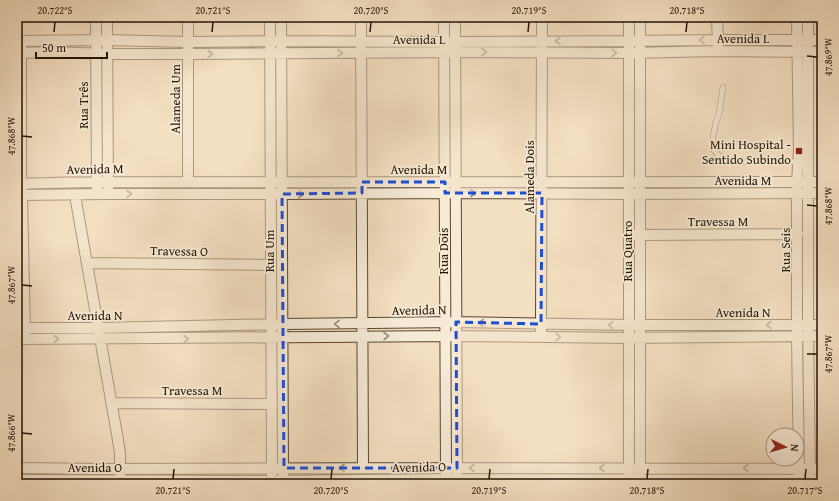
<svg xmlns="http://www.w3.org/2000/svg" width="839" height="501" font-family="'Gentium Book Plus',serif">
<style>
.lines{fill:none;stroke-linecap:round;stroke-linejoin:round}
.lane-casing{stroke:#584630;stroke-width:6}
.street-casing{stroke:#584630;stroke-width:12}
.lane{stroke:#f7ead7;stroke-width:5}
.street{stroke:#f7ead7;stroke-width:10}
.oneway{stroke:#988976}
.marked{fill:none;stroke:#1d4ed8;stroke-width:3;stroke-dasharray:8 5;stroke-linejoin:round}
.ticks{fill:none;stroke:#251300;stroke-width:1.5}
.poi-dot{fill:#8f2418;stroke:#f7ead7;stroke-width:1.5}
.labels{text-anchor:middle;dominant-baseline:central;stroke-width:3.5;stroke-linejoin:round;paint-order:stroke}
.street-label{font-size:13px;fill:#251300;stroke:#f7ead7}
.poi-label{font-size:13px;fill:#251300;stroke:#f7ead7;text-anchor:end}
.neatline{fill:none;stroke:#251300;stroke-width:1.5}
.ticks-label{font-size:10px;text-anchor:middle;fill:#251300}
</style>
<rect width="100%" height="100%" fill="#f3dfc1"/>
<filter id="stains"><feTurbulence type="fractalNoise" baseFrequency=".005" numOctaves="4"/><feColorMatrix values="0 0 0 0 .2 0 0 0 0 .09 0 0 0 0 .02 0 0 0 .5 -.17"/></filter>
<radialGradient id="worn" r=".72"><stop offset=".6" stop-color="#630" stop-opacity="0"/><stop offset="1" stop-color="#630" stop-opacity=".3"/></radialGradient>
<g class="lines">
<g class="lane-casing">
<path id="lane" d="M 723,87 L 719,114 L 716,122 L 713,136 L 713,149 L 718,155 L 731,162 L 798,162"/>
</g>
<g class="street-casing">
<path id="street" d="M 96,17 L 97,189
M 107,17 L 108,188
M 270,17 L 272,475
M 281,17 L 283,475
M 361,17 L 363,468
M 444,17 L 446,473
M 455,17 L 457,474
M 629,17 L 629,473
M 640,17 L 640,474
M 717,17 L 718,45
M 797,17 L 799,151 L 797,182 L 797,336 L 799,474
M 808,17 L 808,325 L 810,475
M 17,41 L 107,40 L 188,42 L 270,41 L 455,42 L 629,41 L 718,40 L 822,40
M 21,47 L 21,184 L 22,195 L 25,333
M 17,53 L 50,52 L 107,54 L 188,54 L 458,52 L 629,53 L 718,51 L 822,52
M 188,182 L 188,17
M 17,184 C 48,183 79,182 110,182 C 347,181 585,184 822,182
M 17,195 L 108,194 L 282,194 L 456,193 L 629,194 L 822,193
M 76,195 L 76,201 L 118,440 L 120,453 L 120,475
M 634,235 L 798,234
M 87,263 L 271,265
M 17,328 L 98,328 L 283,324 L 456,322 L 630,325 L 822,325
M 541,331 L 542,17
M 17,339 L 456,336 L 630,338 L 822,336
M 111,403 L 272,404
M 17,468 L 105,469 L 457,468 L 822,469
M 17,480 L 272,481 L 457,479 L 822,480"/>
</g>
<use href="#lane" class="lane"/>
<use href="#street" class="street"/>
</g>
<defs><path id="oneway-chevron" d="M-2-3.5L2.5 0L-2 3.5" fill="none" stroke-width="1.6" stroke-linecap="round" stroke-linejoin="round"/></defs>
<g class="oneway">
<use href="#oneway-chevron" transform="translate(702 40) rotate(179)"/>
<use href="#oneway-chevron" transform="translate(558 41) rotate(180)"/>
<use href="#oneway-chevron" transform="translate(484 52)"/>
<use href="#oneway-chevron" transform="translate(340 53)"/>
<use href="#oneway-chevron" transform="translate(614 53) rotate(1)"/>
<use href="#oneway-chevron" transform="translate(210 54)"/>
<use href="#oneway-chevron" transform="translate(473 193)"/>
<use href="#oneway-chevron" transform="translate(129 194)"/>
<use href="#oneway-chevron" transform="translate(301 194)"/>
<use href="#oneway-chevron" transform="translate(481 323) rotate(-179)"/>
<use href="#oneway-chevron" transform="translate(337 324) rotate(179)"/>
<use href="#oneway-chevron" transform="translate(611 325) rotate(-179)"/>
<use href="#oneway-chevron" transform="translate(769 325) rotate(180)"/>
<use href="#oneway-chevron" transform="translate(386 336) rotate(-1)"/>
<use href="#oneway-chevron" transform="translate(558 337) rotate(1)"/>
<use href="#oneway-chevron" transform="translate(56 339)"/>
<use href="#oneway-chevron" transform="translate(186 339)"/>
<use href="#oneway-chevron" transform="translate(342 468) rotate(180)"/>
<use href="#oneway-chevron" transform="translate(472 468) rotate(180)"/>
<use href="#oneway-chevron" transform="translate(602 468) rotate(180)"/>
<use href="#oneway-chevron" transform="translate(746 468) rotate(-180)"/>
</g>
<path d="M0 0H839V501H0ZM 362,182 L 445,182 L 445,193 L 542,193 L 541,324 L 456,322 L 457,468 L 284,468 L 282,194 L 362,193 Z" fill="#f3dfc1" fill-opacity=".55" fill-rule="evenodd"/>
<path class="marked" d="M 362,182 L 445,182 L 445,193 L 542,193 L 541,324 L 456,322 L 457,468 L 284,468 L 282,194 L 362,193 Z"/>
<path class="ticks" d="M 54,32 L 55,22M 212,32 L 213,22M 370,32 L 371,22M 528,32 L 529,22M 686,32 L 687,22M 807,56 L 817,57M 22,136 L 32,137M 807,205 L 817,206M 22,285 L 32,286M 807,354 L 817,354M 22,433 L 32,434M 173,479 L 174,469M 331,479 L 332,469M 489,479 L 490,469M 647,479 L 648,469M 805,479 L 806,469"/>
<rect class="poi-dot" x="795" y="147" width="8" height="8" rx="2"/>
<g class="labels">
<g class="street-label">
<text x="743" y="38">Avenida L</text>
<text x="419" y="39">Avenida L</text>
<text transform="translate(175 99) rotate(-90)">Alameda Um</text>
<text transform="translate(83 105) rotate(-90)">Rua Três</text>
<text transform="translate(95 169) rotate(-1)">Avenida M</text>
<text x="419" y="169">Avenida M</text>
<text transform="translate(529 177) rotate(-90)">Alameda Dois</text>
<text x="743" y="180">Avenida M</text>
<text x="718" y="221">Travessa M</text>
<text transform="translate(785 250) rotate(-90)">Rua Seis</text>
<text transform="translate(179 251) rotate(1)">Travessa O</text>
<text transform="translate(269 251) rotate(-90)">Rua Um</text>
<text transform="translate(443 251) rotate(-90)">Rua Dois</text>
<text transform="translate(627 251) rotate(-90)">Rua Quatro</text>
<text transform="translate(419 310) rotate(-1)">Avenida N</text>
<text x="743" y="312">Avenida N</text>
<text x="95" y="315">Avenida N</text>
<text x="192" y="390">Travessa M</text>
<text x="95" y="467">Avenida O</text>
<text transform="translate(419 467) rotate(-1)">Avenida O</text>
</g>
<g class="poi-label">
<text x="791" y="144">Mini Hospital -<tspan x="791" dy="15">Sentido Subindo</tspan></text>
</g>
</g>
<rect width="839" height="501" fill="none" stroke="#f3dfc1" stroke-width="44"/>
<g transform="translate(785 447) rotate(95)"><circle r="19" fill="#f7ead7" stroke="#a39481"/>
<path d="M0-3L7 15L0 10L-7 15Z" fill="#8f2418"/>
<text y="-6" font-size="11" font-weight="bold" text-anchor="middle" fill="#251300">N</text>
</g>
<path d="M36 52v6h71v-6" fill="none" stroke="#251300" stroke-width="2"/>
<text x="42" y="52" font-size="12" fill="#251300" stroke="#f7ead7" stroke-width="3" paint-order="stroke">50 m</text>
<rect x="22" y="22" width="795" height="457" class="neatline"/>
<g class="ticks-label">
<text x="55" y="14">20.722°S</text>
<text x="213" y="14">20.721°S</text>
<text x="371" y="14">20.720°S</text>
<text x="529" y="14">20.719°S</text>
<text x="687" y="14">20.718°S</text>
<text transform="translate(828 57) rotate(-90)" y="4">47.869°W</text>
<text transform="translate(11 136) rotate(-90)" y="4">47.868°W</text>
<text transform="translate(828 206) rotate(-90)" y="4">47.868°W</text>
<text transform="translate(11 285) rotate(-90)" y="4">47.867°W</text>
<text transform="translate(828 354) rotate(-90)" y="4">47.867°W</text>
<text transform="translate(11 433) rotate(-90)" y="4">47.866°W</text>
<text x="173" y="494">20.721°S</text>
<text x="331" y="494">20.720°S</text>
<text x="489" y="494">20.719°S</text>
<text x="647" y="494">20.718°S</text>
<text x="805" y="494">20.717°S</text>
</g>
<rect width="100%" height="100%" filter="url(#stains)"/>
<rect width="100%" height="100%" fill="url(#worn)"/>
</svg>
